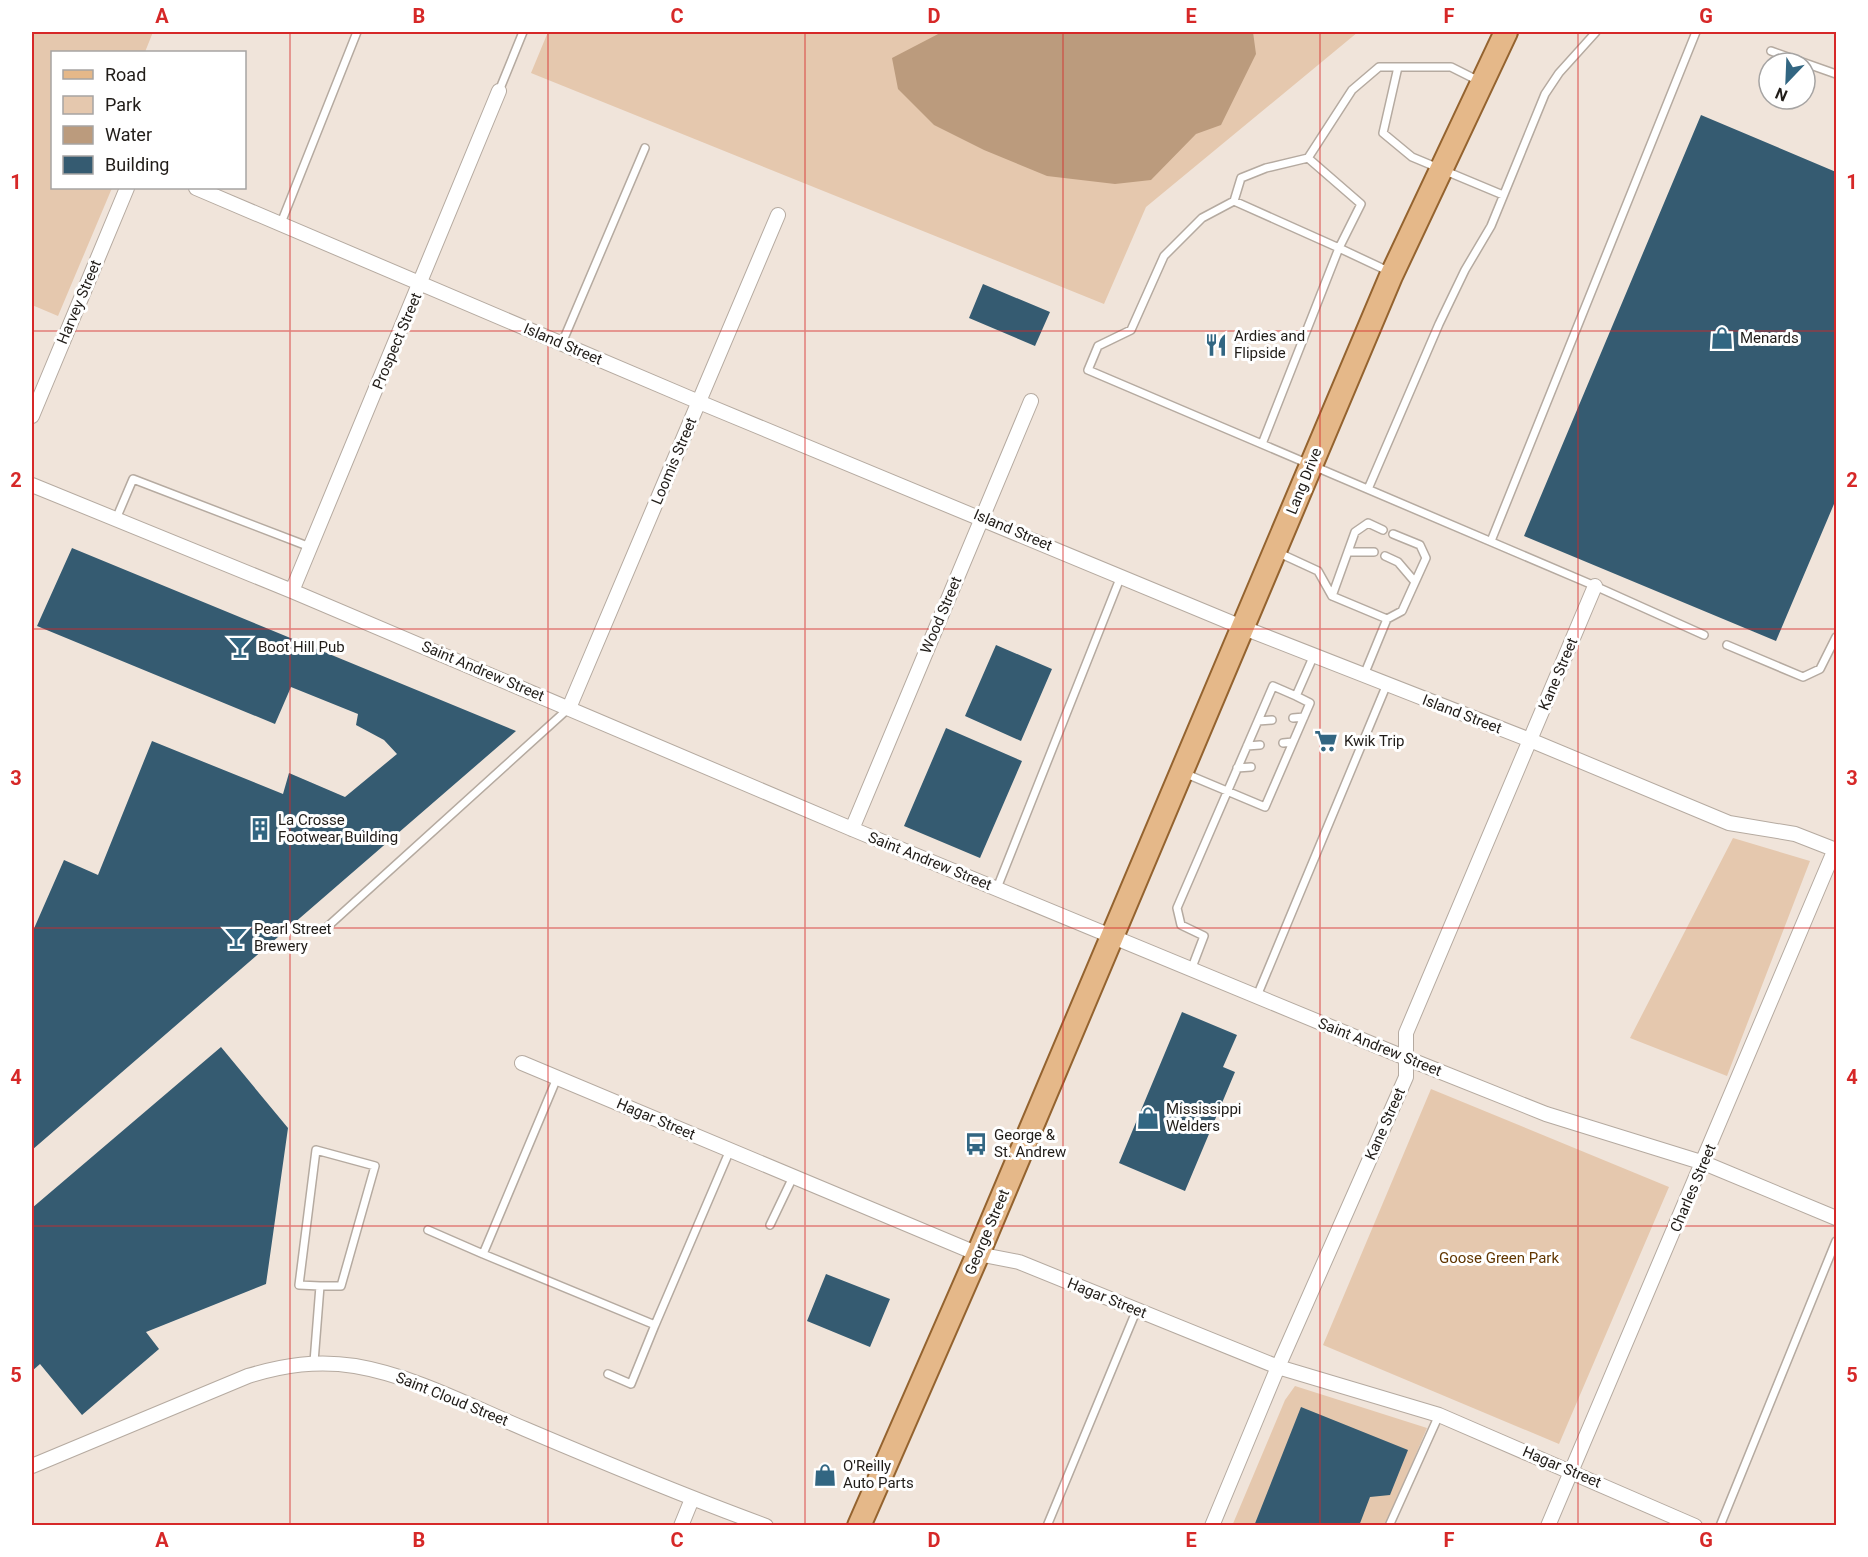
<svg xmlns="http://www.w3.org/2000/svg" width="1868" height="1557" font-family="Roboto,sans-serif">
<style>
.green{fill:#e5c8ae}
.water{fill:#bb9b7d}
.building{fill:#355b71}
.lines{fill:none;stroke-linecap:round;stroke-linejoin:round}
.lane-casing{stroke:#b5aaa0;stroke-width:10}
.street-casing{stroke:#b5aaa0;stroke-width:16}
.primary-casing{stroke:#94632f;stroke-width:26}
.lane{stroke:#fff;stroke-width:7}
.street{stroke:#fff;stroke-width:14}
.primary{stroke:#e5b889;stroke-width:22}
.grid{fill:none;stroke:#d62828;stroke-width:1.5;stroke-opacity:0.55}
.labels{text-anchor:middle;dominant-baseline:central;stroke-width:6;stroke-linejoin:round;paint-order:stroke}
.street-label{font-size:15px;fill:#201c18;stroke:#fff}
.poi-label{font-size:15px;fill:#201c18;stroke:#fff;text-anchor:start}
.park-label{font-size:15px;fill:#613600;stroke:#fff}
.neatline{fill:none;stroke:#d62828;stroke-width:2}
.grid-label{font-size:20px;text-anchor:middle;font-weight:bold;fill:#d62828}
</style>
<rect width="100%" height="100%" fill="#f0e4da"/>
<path class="green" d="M 32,32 L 153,32 L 145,52 L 52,52 L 52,188 L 112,188 L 58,316 L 32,305 Z
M 548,32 L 1358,32 L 1146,207 L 1104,304 L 531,73 Z
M 1733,838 L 1810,861 L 1727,1076 L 1630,1038 Z
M 1431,1089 L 1669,1187 L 1559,1444 L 1323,1345 Z
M 1295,1386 L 1427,1428 L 1386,1525 L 1232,1526 L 1285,1400 Z"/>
<path class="water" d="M 942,32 L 1253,32 L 1256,54 L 1221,125 L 1196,134 L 1151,180 L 1115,184 L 1047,176 L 984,150 L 934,125 L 898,89 L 892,58 Z"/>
<path class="building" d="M 1701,115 L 1836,172 L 1836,505 L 1834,504 L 1776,641 L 1524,536 Z
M 983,284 L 1050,312 L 1035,346 L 969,318 Z
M 72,548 L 516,731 L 32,1150 L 32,933 L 64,860 L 98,875 L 152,741 L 283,794 L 289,773 L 345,797 L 397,754 L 384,740 L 356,725 L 358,714 L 291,687 L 275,724 L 37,626 Z
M 996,645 L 1052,669 L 1021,741 L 965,716 Z
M 946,728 L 1022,761 L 980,858 L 904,826 Z
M 1182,1012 L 1237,1035 L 1223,1067 L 1235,1072 L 1185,1191 L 1119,1163 Z
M 221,1047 L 288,1128 L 266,1284 L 146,1332 L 159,1349 L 82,1415 L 40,1364 L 32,1371 L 32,1208 Z
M 826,1274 L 890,1299 L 870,1347 L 807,1321 Z
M 1301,1407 L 1408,1450 L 1390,1495 L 1370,1497 L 1359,1526 L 1254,1526 Z"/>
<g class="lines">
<g class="lane-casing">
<path id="lane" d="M 1771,51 L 1836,74
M 1398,67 L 1383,133 L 1412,157 L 1503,195
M 1481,82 L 1451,67 L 1379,67 L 1352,90 L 1308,158 L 1361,204 L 1339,248 L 1234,201 L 1202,218 L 1164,256 L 1131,330 L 1098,346 L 1088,370 L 1595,586 L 1704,635
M 499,91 L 523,32
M 1234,201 L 1241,178 L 1266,168 L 1308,158
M 281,223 L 357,32
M 562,343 L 645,148
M 1262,444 L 1339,248 L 1388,271
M 1368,489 L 1439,324 L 1465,270 L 1491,226 L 1545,94 L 1559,73 L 1596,32
M 116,519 L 133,479 L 310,547
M 1491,541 L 1696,32
M 1348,552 L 1374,552
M 1279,553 L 1318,571 L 1332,596 L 1387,619 L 1364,675
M 1385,556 L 1398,562 L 1415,582
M 1332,596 L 1355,532 L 1368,523 L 1383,530
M 1387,619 L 1402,611 L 1426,558 L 1420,545 L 1393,534
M 1727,645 L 1803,677 L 1820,669 L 1836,637
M 1293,718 L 1304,717
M 1258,721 L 1272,720
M 1283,743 L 1293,742
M 1247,746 L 1260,745
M 1237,768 L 1251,767
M 1184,773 L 1265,807 L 1310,703 L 1296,696
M 997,888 L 1121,576
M 326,928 L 569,708
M 1191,970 L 1204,936 L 1181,925 L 1177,908 L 1273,686 L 1296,696 L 1314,655
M 1257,996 L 1387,684
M 770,1225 L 793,1177
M 428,1230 L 483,1254 L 557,1078
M 483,1254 L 655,1325 L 631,1384 L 608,1374
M 655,1325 L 730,1150
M 314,1362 L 320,1286 L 299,1285 L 316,1150 L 375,1166 L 341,1286 L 320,1286
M 1047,1526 L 1137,1309
M 1389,1526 L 1439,1415
M 1720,1526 L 1836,1241"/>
</g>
<g class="street-casing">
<path id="street" d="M 196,188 L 699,402 L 1244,628 L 1530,740 L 1729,823 L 1795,834 L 1836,850
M 32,416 L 127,188
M 32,485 L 292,591 L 852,829 L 1406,1058 L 1546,1114 L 1704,1163 L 1836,1218
M 292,591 L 499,91
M 569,708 L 778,215
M 852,829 L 1031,401
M 522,1063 L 978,1254 L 1019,1262 L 1278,1367 L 1439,1415 L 1695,1526
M 32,1466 L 248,1376 C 284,1365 317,1360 355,1366 C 414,1376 470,1406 525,1429 C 605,1463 684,1496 766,1526
M 681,1526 L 692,1499
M 1212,1526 L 1278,1367 L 1406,1077 L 1406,1033 L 1595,586
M 1548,1526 L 1835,849"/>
</g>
<g class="primary-casing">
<path id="primary" d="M 859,1526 L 978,1254 L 1391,276 L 1506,32"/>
</g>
<use href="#lane" class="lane"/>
<use href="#street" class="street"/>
<use href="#primary" class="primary"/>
</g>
<path class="grid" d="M 290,32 L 290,1526M 548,32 L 548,1526M 805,32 L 805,1526M 1063,32 L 1063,1526M 1320,32 L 1320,1526M 1578,32 L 1578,1526M 32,331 L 1836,331M 32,629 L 1836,629M 32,928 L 1836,928M 32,1226 L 1836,1226"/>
<defs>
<g id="shop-bare" transform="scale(1.8)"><path d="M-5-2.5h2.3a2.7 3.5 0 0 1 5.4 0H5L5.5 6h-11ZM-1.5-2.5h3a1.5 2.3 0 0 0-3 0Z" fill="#326682" stroke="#fff" stroke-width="2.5" paint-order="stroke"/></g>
<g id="restaurant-bare" transform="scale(1.8)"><path d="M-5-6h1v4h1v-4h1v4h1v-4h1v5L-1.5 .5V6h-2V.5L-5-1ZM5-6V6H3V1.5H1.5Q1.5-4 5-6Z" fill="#326682" stroke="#fff" stroke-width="2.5" paint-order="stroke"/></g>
<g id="bar-bare" transform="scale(1.8)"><path d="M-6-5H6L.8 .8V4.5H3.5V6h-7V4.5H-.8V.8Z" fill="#326682" stroke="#fff" stroke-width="2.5" paint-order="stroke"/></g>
<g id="supermarket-bare" transform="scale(1.8)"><path d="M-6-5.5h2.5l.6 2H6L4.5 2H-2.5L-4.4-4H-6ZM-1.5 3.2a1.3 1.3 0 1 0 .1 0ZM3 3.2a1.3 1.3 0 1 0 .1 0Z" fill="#326682" stroke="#fff" stroke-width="2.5" paint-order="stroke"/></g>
<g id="building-bare" transform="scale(1.8)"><path d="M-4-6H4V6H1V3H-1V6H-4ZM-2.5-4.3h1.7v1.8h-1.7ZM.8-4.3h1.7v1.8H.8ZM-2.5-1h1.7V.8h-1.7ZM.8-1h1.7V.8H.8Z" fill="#326682" stroke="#fff" stroke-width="2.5" paint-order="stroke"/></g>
<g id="bus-bare" transform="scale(1.8)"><path d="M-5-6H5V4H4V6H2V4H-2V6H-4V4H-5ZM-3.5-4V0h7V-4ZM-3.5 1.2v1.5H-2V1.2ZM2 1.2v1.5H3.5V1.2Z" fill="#326682" stroke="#fff" stroke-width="2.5" paint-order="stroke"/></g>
</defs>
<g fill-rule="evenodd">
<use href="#shop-bare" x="1722" y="338"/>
<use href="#restaurant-bare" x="1216" y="345"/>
<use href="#bar-bare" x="240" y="647"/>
<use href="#supermarket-bare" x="1326" y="741"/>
<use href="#building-bare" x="260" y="829"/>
<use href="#bar-bare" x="236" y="938"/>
<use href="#shop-bare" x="1148" y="1118"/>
<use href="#bus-bare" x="976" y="1144"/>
<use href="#shop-bare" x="825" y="1475"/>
</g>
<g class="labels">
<g class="street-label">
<text transform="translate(79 302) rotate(-67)">Harvey Street</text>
<text transform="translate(397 341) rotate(-67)">Prospect Street</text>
<text transform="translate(563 344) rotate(23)">Island Street</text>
<text transform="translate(674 461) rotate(-67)">Loomis Street</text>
<text transform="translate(1304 481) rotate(-68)">Lang Drive</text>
<text transform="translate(1013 530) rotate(23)">Island Street</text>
<text transform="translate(941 615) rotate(-67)">Wood Street</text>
<text transform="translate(483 671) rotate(23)">Saint Andrew Street</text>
<text transform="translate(1558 674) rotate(-67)">Kane Street</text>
<text transform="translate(1462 714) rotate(21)">Island Street</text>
<text transform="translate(930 861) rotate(22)">Saint Andrew Street</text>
<text transform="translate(1380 1047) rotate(22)">Saint Andrew Street</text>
<text transform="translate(656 1119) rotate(23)">Hagar Street</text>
<text transform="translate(1385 1124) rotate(-66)">Kane Street</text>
<text transform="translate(1693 1188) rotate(-67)">Charles Street</text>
<text transform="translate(987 1232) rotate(-67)">George Street</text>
<text transform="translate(1107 1298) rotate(22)">Hagar Street</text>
<text transform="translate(452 1399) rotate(22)">Saint Cloud Street</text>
<text transform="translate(1562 1467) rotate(23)">Hagar Street</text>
</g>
<g class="poi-label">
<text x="1234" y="336">Ardies and<tspan x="1234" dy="17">Flipside</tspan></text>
<text x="1740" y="338">Menards</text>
<text x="258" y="647">Boot Hill Pub</text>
<text x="1344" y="741">Kwik Trip</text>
<text x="278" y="820">La Crosse<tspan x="278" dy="17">Footwear Building</tspan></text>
<text x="254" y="929">Pearl Street<tspan x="254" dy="17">Brewery</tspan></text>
<text x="1166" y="1109">Mississippi<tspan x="1166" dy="17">Welders</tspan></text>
<text x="994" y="1135">George &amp;<tspan x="994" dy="17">St. Andrew</tspan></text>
<text x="843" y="1466">O'Reilly<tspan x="843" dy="17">Auto Parts</tspan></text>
</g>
<g class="park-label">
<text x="1499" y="1258">Goose Green Park</text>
</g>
</g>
<rect width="1868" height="1557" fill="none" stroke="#ffffff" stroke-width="66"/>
<rect x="51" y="51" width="195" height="138" fill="#ffffff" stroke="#a6a4a3" stroke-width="1.5"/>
<rect x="63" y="70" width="30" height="9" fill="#e5b889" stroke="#a6a4a3" stroke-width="1.5"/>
<text x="105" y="81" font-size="18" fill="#201c18">Road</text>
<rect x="63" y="96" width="30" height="18" fill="#e5c8ae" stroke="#a6a4a3" stroke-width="1.5"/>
<text x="105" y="111" font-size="18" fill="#201c18">Park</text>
<rect x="63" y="126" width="30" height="18" fill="#bb9b7d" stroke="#a6a4a3" stroke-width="1.5"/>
<text x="105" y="141" font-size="18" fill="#201c18">Water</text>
<rect x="63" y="156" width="30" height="18" fill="#355b71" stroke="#a6a4a3" stroke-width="1.5"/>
<text x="105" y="171" font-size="18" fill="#201c18">Building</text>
<g transform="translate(1787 81) rotate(203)"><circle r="28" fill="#ffffff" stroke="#a6a4a3" stroke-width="1.5"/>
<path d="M0-4.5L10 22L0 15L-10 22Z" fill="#326682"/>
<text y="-9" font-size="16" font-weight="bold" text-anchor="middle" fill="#201c18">N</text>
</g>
<rect x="33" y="33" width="1802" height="1491" class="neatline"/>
<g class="grid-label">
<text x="162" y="23">A</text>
<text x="419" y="23">B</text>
<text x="677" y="23">C</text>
<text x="934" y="23">D</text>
<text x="1191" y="23">E</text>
<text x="1449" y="23">F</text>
<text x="1706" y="23">G</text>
<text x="16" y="189">1</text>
<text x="1852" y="189">1</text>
<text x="16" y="487">2</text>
<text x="1852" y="487">2</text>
<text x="16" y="785">3</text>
<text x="1852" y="785">3</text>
<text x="16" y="1084">4</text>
<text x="1852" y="1084">4</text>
<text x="16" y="1382">5</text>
<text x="1852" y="1382">5</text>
<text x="162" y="1547">A</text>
<text x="419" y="1547">B</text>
<text x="677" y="1547">C</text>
<text x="934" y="1547">D</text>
<text x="1191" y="1547">E</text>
<text x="1449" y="1547">F</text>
<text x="1706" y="1547">G</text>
</g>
</svg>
